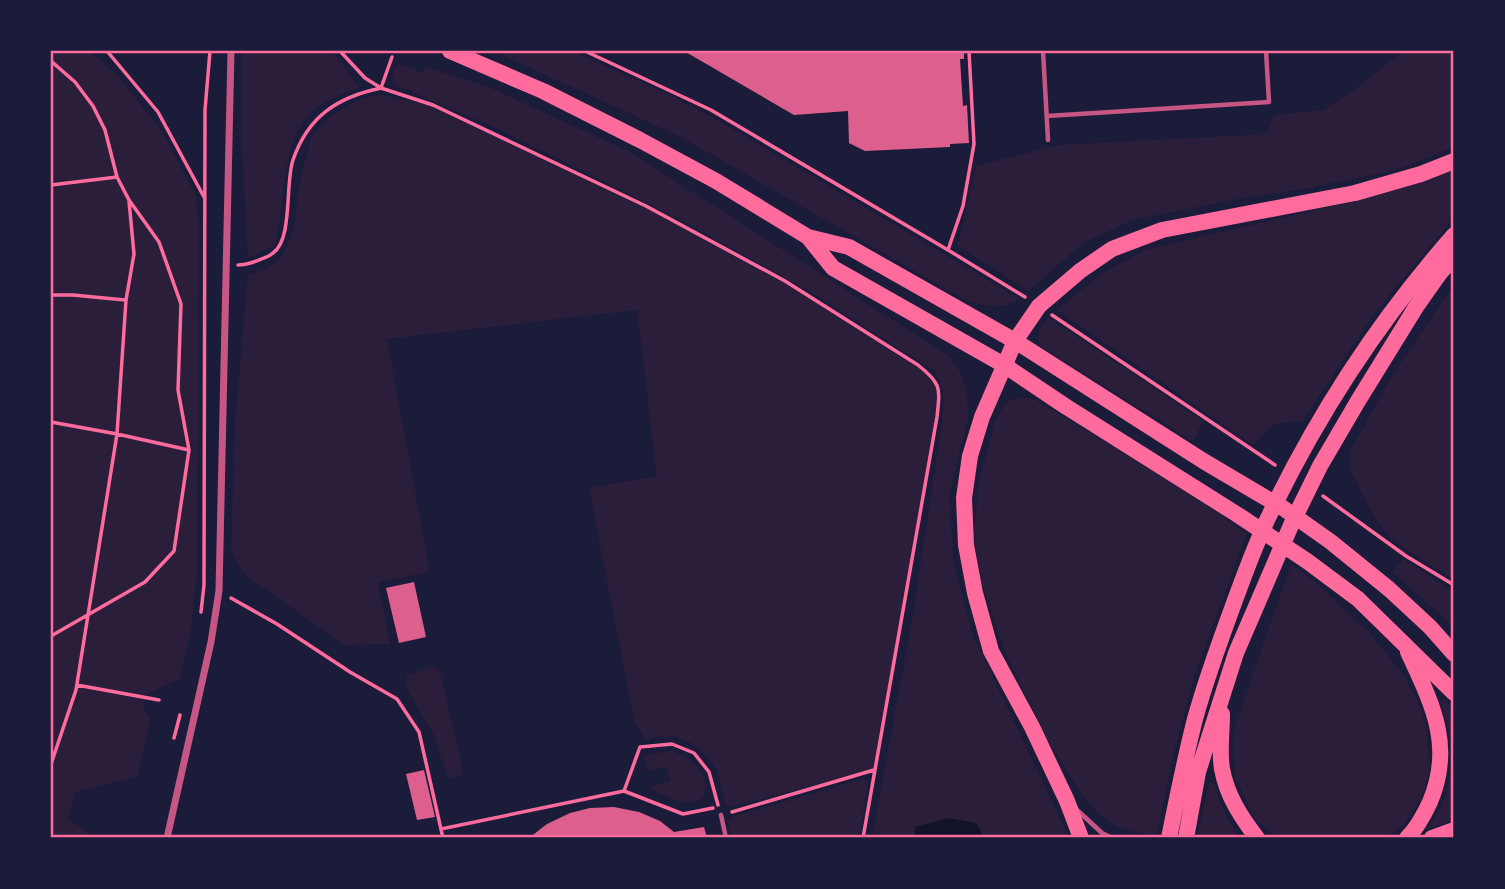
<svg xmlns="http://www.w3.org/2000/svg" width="1505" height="889" font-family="Overpass,sans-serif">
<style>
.green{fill:#2a1e3b}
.water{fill:#12122b}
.building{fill:#dd5f8e}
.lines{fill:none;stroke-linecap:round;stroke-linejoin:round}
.path{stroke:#ff6b9d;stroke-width:3.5}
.service{stroke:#c65784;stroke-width:4.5}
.minor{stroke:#c65784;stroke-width:7}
.trunk{stroke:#ff6b9d;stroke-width:16}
.neatline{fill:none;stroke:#ff6b9d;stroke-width:2.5}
</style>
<rect width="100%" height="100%" fill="#1b1b3a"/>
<path class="green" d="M 51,51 L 90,51 L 118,76 L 164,134 L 196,197 L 199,227 L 197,574 L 190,635 L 180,679 L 146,694 L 143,707 L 150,719 L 138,776 L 74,792 L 69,820 L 90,833 L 86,838 L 51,838 Z
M 242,51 L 332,51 L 359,87 C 344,93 314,105 304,120 C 280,157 286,203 275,245 L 248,258 L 242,151 Z
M 493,51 L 572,51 L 676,98 L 731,128 L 1020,299 C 1004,310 985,306 967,301 L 681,137 Z
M 1404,51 L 1454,51 L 1454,147 L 1397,170 L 1314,187 L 1238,199 L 1133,220 L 1083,243 L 1029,291 L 958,246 L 976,166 L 1058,145 L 1266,134 L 1274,115 L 1323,110 L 1351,92 Z
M 400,64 L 423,73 L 426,67 L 489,87 L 630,152 L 949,356 L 961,373 L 967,392 L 968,418 L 949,495 L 954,566 L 974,638 L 1058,814 L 1069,838 L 984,838 L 976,823 L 915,826 L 915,838 L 872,838 L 913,615 L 943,415 C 944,396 945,388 934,371 L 811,292 L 679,219 L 498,129 L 394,84 L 392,78 L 394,68 Z
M 380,95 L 433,105 L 645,206 L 785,281 L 933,377 L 939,393 L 874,770 L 730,807 L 726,806 L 717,771 L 706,755 L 691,743 L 673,736 L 646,739 L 635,724 L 589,488 L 657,476 L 637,310 L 387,339 L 430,572 L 378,582 L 390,644 L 344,645 L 243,573 L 231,549 L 235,420 L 248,275 L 266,269 L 282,257 L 294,229 L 299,186 L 311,138 L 326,120 L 358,99 Z
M 1454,170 L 1454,217 L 1377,310 L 1302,422 C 1274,422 1270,423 1254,446 L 1057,310 L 1102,273 L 1145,250 L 1358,200 L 1424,182 Z
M 1454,284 L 1454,580 L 1391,539 L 1374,517 L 1351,472 L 1349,453 L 1393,374 Z
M 1048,317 L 1203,421 L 1193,441 L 1040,346 C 1036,333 1040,327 1048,317 Z
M 1019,397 L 1036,400 L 1182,489 L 1247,533 L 1194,677 L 1173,756 L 1157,835 L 1139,833 L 1116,826 L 1096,811 L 1081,793 L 1046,737 L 1008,659 L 982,584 L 974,535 L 979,480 L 995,422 L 1005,403 Z
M 1404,559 L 1454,592 L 1454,627 L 1392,572 Z
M 1292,564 L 1320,586 L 1371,635 L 1401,672 L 1417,699 L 1426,722 L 1430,768 L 1421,799 L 1403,826 L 1384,838 L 1278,838 L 1255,819 L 1235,777 L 1233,733 L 1272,618 Z
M 433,667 L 440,671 L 463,770 L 460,777 L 452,778 L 447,775 L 434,735 L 406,688 L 407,675 Z
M 1445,700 L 1454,712 L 1454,820 L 1426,830 C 1431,822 1437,814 1441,806 C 1456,772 1452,736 1441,702 Z
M 672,751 C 686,756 703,767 705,784 C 706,788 704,792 704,796 C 688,811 670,797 652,790 L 651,787 L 670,781 L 666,767 L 648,771 L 644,758 L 649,754 Z
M 863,779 L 867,780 L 868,783 L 859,838 L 731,838 L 728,821 L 731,817 Z
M 1209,782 L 1214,783 C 1220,804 1227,822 1241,838 L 1197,838 Z"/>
<path class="water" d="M 949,818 L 976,823 L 984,838 L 915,838 L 915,827 Z"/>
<path class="building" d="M 684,51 L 964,51 L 964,59 L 960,59 L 963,106 L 967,105 L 969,143 L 950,144 L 950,147 L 865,151 L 849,143 L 848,111 L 794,115 Z
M 414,582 L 426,637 L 399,643 L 386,588 Z
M 424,770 L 435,817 L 417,820 L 406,774 Z
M 614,807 L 639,812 L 660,821 L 674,832 L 704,827 L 707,838 L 529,838 L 547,824 L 570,813 L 590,808 Z"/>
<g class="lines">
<path class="path" d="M 107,51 L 158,112 L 204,197
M 340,51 L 365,78 L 381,88 L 433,105 L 646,206 L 785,281 L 918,365 C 942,384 940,388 937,417 L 863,838
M 585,51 L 711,110 L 948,250 L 1025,297
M 51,61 L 75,82 L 93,106 L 105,130 L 117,177 L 129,200 L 159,242 L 181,304 L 178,390 L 189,450 L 174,551 L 145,582 L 51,636
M 51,185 L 117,177
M 948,250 L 963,206 L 974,144 L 969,51
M 238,265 C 248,265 254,262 264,258 C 267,257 270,256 273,253 C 293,240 285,182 293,160 C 308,116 338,97 381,88 L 392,57
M 51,295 L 73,295 L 125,300
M 1052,315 L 1275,465
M 51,422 L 117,434 L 189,450
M 1323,496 L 1406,556 L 1454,585
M 231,598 L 277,624 L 350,672 L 397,699 L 419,732 L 443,838
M 201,612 L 204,585 L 205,110 L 210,51
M 77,685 L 159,700
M 174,738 L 180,715
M 51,764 L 76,690 L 117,434 L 126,300 L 134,254 L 129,201
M 624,791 L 640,747 L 672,744 L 694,753 L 709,772 L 718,805
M 732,812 L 874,770
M 441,829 L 624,791 L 683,814 L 713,808
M 99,838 L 100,838"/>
<path class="service" d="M 1043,51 L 1048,140
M 1047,116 L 1269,102 L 1266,51
M 1076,809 L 1102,833 L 1112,838
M 721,815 L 726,838"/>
<path class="minor" d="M 167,838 L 211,642 L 219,591 L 231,51"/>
<path class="trunk" d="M 450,51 L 543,91 L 640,140 L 716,181 L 808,237 L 849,247 L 1015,341 L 1205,462 L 1283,508 L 1331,542 L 1389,589 L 1430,627 L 1454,654
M 808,237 L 833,268 L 1004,365 L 1065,406 L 1238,515 L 1307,561 L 1358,599 L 1454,693
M 1222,714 C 1222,731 1219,752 1222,769 C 1227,796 1241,817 1257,838
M 1081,838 L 1067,801 L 1032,727 L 991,651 L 975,593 L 966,545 L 964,498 L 970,456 L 982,417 L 1015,341 L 1039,306 L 1080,271 L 1112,249 L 1162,230 L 1355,193 L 1421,174 L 1454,161
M 1169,838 C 1177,798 1185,758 1195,719 C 1206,679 1220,641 1234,603 C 1245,573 1256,542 1270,514 C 1318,414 1381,318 1454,235
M 1186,838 L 1198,772 L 1236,653 L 1292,523 L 1320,466 L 1358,401 L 1416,307 L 1440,273 L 1454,257
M 1407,838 C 1417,828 1424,815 1430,802 C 1454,745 1432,704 1408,652
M 1432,838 L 1454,830"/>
</g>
<rect width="1505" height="889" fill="none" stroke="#1b1b3a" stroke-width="105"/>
<rect x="52" y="52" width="1400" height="784" class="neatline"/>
</svg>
